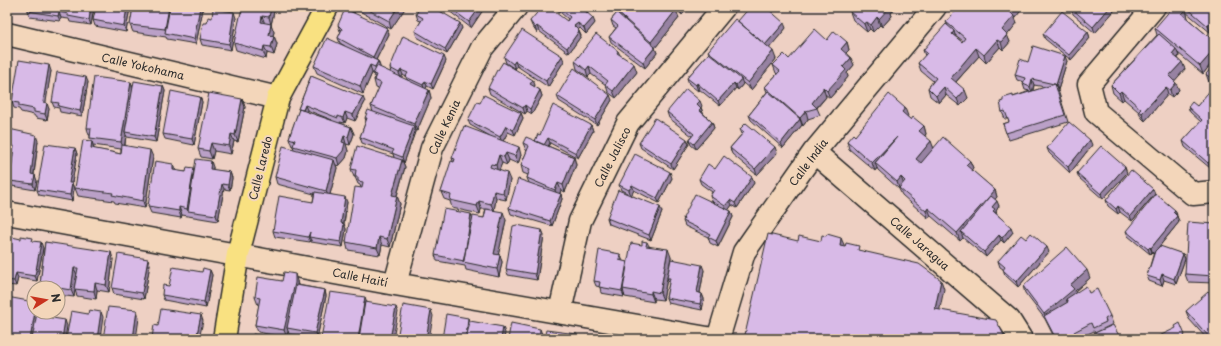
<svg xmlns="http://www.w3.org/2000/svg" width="1221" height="346" font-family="'Playpen Sans',sans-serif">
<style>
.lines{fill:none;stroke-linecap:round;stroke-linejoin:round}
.minor-casing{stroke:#2b2b2b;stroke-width:25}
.major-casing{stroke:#2b2b2b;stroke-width:25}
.minor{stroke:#f3d6ba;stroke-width:22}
.major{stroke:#f9e181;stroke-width:22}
.wall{fill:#baa0c7;stroke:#2b2b2b;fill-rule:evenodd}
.shaded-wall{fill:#9782a2;stroke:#2b2b2b}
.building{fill:#d8bae7;stroke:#2b2b2b}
.labels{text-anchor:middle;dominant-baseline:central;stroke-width:4;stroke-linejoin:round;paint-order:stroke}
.street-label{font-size:11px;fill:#2b2b2b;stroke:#f3d6ba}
</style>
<rect width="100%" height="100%" fill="#eed0c3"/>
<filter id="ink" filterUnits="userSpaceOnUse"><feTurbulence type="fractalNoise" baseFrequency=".025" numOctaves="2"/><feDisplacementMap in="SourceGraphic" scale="8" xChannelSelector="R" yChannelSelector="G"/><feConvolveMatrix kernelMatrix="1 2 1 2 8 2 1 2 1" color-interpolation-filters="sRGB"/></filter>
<g filter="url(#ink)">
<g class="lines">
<g class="minor-casing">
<path id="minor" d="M 1154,7 L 1089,84 L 1096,112 L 1193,194 L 1214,192
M 7,34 L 278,98
M 814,152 L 1009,320 L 1021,339
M 7,213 L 395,284 L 713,339
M 395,284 L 432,148 L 482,48 L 516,7
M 560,312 L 580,221 L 628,123 L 724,7
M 718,339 L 744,252 L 814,152 L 935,7"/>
</g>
<g class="major-casing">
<path id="major" d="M 224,339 L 238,254 L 278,98 L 327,7"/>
</g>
<use href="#minor" class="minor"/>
<use href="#major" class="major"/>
</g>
<path class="wall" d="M 29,7 L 94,7 L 91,25 L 70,22 L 69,19 L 61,18 L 60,21 L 30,17 L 28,11 Z
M 130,7 L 126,32 L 95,26 L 93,20 Z
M 133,7 L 202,7 L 203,9 L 196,44 L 167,39 L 166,37 L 133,32 L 130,25 Z
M 243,7 L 275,7 L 271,25 L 274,32 L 273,36 L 274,36 L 277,44 L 274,55 L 267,53 L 266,59 L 236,50 L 234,43 Z
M 344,7 L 406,7 L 391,29 L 356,9 L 354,13 Z
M 444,7 L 485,7 L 471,28 Z
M 554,7 L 592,7 L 587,13 L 595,23 L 586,34 L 580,28 L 578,30 L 581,36 L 569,53 L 539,31 L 537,33 L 532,26 L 530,21 L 567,21 L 568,19 Z
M 673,7 L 689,7 L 682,15 Z
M 854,7 L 896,7 L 891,13 L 892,16 L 882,27 L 880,25 L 873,32 L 870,29 L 867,32 L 853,20 L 850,12 Z
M 1024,7 L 1015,18 L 1017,23 L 1007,35 L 1010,42 L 1003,50 L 1000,47 L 986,63 L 979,56 L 956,82 L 968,98 L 960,106 L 946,95 L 939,103 L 930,96 L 928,88 L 933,81 L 921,71 L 918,63 L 925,56 L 923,50 L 948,26 L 946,22 L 966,12 ZM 954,34 L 963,41 L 962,42 L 956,37 Z
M 1072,7 L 1113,7 L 1114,11 L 1095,33 L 1073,14 L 1071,8 Z
M 1184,7 L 1214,7 L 1211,33 L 1186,12 L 1188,18 L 1188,19 L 1214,41 L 1214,60 L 1203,74 L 1178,53 L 1179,56 L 1178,58 L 1185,69 L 1174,81 L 1179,90 L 1172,97 L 1168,94 L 1145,121 L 1142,118 L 1139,112 L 1124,99 L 1122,101 L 1113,93 L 1111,85 L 1157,35 L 1155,28 L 1186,10 Z
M 616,11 L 679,18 L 655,48 L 657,53 L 645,68 L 611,42 L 609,37 L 616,28 L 613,26 L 611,20 L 617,13 Z
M 416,14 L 462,28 L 447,54 L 417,37 L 415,31 L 421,21 L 418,20 Z
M 212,18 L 236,18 L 231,50 L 202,45 L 200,39 L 207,23 Z
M 738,21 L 786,28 L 769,48 L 776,59 L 751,90 L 743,83 L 743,84 L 738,90 L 736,88 L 720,106 L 699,89 L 698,91 L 689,84 L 687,78 L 709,53 L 708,51 Z
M 338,25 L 389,34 L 376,60 L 378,61 L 380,68 L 391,73 L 390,68 L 446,61 L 433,89 L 427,86 L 425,89 L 429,90 L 431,98 L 417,131 L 415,130 L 415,132 L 404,163 L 403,162 L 405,167 L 397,196 L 400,204 L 390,247 L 382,245 L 380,255 L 348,250 L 346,242 L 361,188 L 360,185 L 358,184 L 355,177 L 354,177 L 351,169 L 394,157 L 393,154 L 362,143 L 360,137 L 366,121 L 365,118 L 373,112 L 371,106 L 379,89 L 376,88 L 374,80 L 375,78 L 373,74 L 373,73 L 372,73 L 363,94 L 317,73 L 314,66 L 345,46 L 340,43 L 338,38 L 341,32 L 340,31 ZM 403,75 L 406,77 L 408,81 L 401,78 Z
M 1088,32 L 1090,38 L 1071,60 L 1045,39 L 1043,34 Z
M 827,40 L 847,42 L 849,50 L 846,53 L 854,65 L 847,73 L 848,77 L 830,98 L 825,94 L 826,97 L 817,108 L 820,115 L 808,119 L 803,126 L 802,125 L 783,148 L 751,120 L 749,115 L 767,92 L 765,87 L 777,74 L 776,73 L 773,65 L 789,59 Z
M 618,51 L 620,55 L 637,72 L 616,98 L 608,92 L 606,85 L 591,74 L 588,77 L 577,69 L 575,61 Z
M 504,57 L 564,61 L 548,87 L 517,66 L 515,69 L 506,63 Z
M 1067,61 L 1058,90 L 1068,122 L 1009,140 L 1003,124 L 1009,122 L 1008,119 L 1005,119 L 1002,112 L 1003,101 L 1013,97 L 1030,91 L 1025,90 L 1023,84 L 1024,82 L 1017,80 L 1015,75 L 1028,62 ZM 1034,85 L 1045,87 L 1033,91 Z
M 1214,66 L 1214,86 L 1209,82 L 1206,74 Z
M 51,71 L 45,103 L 49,109 L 47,120 L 36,118 L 34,115 L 21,112 L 19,109 L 14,108 L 12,102 Z
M 311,76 L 365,102 L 355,121 L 347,118 L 345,123 L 340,122 L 340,123 L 351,127 L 354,134 L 350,145 L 346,144 L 346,145 L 348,151 L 346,158 L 339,166 L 336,165 L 337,168 L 330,194 L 347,202 L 344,224 L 346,229 L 343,247 L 311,242 L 311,240 L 310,242 L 275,237 L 273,231 L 313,202 L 314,194 L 277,184 L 275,177 L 294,149 L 293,146 L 292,146 L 289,138 L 299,110 L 298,109 ZM 307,110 L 332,120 L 306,112 Z
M 88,82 L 82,116 L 60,112 L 59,108 L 54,107 L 52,102 Z
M 131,82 L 133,89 L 163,86 L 165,91 L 156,142 L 127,137 L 126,135 L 125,145 L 153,157 L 145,208 L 115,203 L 114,201 L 78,196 L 75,188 L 91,141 L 90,138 L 90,135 L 89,135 L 87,128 ZM 93,145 L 121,149 L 121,154 L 94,149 Z
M 535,85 L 534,87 L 540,90 L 542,96 L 532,114 L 527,111 L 525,114 L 490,94 L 488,88 Z
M 1214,89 L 1214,164 L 1210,168 L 1185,147 L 1183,141 L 1201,122 L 1190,112 L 1188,107 L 1197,106 Z
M 557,96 L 612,100 L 597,125 L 559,101 Z
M 200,97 L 202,102 L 194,145 L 165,139 L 163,134 Z
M 242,99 L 245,107 L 238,142 L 234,141 L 231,154 L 214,151 L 212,159 L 201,157 L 198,149 Z
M 480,103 L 521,113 L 523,118 L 515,135 L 508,132 L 503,141 L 521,155 L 518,164 L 509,160 L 507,165 L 502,163 L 499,170 L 510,180 L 506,200 L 496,198 L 494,210 L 506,220 L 498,255 L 500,255 L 502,262 L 499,277 L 466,270 L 465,266 L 437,261 L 435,255 L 472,218 L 484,218 L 486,209 L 481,209 L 480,214 L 452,208 L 450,201 L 444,199 L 441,192 L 453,161 L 452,158 L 490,136 L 470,125 L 468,120 Z
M 702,106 L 701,107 L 703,113 L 712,122 L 714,128 L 696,149 L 691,145 L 689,140 L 692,136 L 669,118 L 667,112 Z
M 908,116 L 907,117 L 911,120 L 924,126 L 926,134 L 925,136 L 934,148 L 970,161 L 973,168 L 971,170 L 995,190 L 997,197 L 995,199 L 999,206 L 996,211 L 997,214 L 1013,232 L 1004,243 L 1001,240 L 986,257 L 963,238 L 960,241 L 931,216 L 928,218 L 902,195 L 899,189 L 878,170 L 877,168 L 875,171 L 849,149 L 847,141 L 855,136 Z
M 591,125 L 593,131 L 578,158 L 550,143 L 548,146 L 574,157 L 576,165 L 565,192 L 561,190 L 560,194 L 561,194 L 562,199 L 552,226 L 511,214 L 509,208 L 529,183 L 527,178 L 528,175 L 523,173 L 521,165 L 527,151 L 526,150 L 523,143 L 535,141 L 540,135 Z
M 740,129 L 777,153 L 757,175 L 732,154 L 730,148 L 742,134 Z
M 7,138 L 38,141 L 34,175 L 37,181 L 35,190 L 12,186 L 10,181 L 14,151 L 7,150 Z
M 639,143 L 689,144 L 673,169 L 641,148 Z
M 1092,145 L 1070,173 L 1049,153 L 1047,148 Z
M 75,148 L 77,154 L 72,183 L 74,189 L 72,201 L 39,195 L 37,190 Z
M 213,167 L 213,170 L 230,172 L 232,178 L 230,190 L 224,189 L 218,221 L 182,215 L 181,218 L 151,213 L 148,206 L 176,171 L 186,172 L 194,168 L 194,169 Z
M 715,169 L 754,183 L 737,208 L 732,205 L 728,210 L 731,211 L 733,217 L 718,247 L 710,243 L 708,237 L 685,226 L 683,221 L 684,220 L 683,218 L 715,204 L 712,201 L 710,196 L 712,192 L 701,184 L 699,179 Z
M 1077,173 L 1127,173 L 1103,199 L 1079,178 Z
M 672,178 L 659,203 L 634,190 L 631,195 L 662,212 L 651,240 L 609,224 L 607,218 L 627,193 L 621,190 L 619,185 Z
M 1153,189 L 1155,194 L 1132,221 L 1120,212 L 1118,214 L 1108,206 L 1106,200 Z
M 1175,210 L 1179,222 L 1159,247 L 1183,254 L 1185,259 L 1176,284 L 1164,280 L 1162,286 L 1149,281 L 1147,276 L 1154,252 L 1153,254 L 1152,252 L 1150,254 L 1128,236 L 1126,231 Z
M 1214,224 L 1214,283 L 1188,282 L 1185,274 Z
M 542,230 L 544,235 L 537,280 L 508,275 L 506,269 Z
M 1026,239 L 1049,252 L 1018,287 L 1005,275 L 1003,269 L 1000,267 L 998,261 Z
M 34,241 L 43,248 L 37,281 L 18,278 L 16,286 L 7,285 L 7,262 Z
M 45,242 L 113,259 L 109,292 L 97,290 L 96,299 L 77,296 L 75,290 L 74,297 L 58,295 L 58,288 L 41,288 L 40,285 Z
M 647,242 L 649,246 L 671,257 L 663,300 L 654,299 L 654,302 L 625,297 L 624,294 L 624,297 L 601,293 L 600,287 L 596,286 L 594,281 L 622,259 L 622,261 L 627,262 L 642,245 Z
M 150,264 L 144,299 L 114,294 L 112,288 Z
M 210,270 L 212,275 L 206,308 L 164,300 L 162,295 L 169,286 Z
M 704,270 L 700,293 L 702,294 L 704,299 L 702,310 L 668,303 L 666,298 L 669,283 L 667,278 Z
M 1090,278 L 1075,291 L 1075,293 L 1089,293 L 1110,316 L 1113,324 L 1095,333 L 1094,331 L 1077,339 L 1055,339 L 1045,319 L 1025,293 L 1023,286 Z
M 282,281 L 297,281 L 298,285 L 325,290 L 326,296 L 317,338 L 289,334 L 288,331 L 287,338 L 258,332 L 255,325 L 259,305 L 258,305 L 255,297 Z
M 1186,311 L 1214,339 L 1207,339 L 1189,319 Z"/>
<path class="shaded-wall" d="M 91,7 L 94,7 L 91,25 L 89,20 Z
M 127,7 L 130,7 L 126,32 L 124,26 Z
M 169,7 L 173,7 L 167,34 L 165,29 Z
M 200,7 L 202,7 L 203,9 L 196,44 L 194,39 Z
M 271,7 L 275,7 L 271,25 L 269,17 Z
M 352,7 L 355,7 L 356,9 L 354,13 Z
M 398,7 L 406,7 L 391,29 L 389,21 Z
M 480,7 L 485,7 L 471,28 L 469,22 Z
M 586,7 L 592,7 L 585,15 L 583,9 Z
M 680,7 L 689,7 L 682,15 L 680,8 Z
M 887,7 L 896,7 L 891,13 L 892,16 L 882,27 L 879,19 Z
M 1015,7 L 1024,7 L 1015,18 L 1017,23 L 1005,38 L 1002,30 L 1010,12 Z
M 1110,7 L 1113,7 L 1114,11 L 1095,33 L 1093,27 Z
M 676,10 L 679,18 L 655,48 L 657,53 L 645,68 L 643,62 L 653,50 L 651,42 Z
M 1186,10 L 1188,18 L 1185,22 L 1182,14 Z
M 59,12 L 61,18 L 60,21 L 58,16 Z
M 234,12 L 236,18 L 231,50 L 229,44 Z
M 262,16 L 265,24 L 261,22 Z
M 877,17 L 880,25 L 873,32 L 871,25 Z
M 593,18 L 595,23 L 586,34 L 584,28 Z
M 1214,19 L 1214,30 L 1211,33 L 1208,26 Z
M 867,22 L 870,29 L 867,32 L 864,24 Z
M 460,23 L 462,28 L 447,54 L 445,49 Z
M 578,23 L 580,28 L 576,32 L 574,26 Z
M 784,23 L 786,28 L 767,51 L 765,45 Z
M 271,24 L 274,32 L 271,42 L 269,35 Z
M 537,26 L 539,31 L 537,33 L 535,28 Z
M 387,28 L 389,34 L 375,62 L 373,57 Z
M 579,31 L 581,36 L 569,53 L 567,48 Z
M 954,31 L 956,39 L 952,34 Z
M 1088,32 L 1090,38 L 1071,60 L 1069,55 Z
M 1007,35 L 1010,42 L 1003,50 L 1001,42 Z
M 274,36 L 277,44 L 274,55 L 271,47 Z
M 997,40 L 1000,47 L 986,63 L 984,55 Z
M 847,42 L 849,50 L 843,56 L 841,49 Z
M 264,46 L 267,53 L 266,59 L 263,51 Z
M 976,48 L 979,56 L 953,85 L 951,78 Z
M 1176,49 L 1179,56 L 1175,61 L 1172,54 Z
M 1214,50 L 1214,60 L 1203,74 L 1200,66 Z
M 773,51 L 776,59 L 751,90 L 748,83 Z
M 444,56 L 446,61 L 433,89 L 431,84 Z
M 562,56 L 564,61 L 548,87 L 546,81 Z
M 1065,56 L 1067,61 L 1058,90 L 1056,85 Z
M 851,58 L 854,65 L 847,73 L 848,77 L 830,98 L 827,91 L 843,67 Z
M 378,61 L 381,69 L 377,75 L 375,67 Z
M 515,61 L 517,66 L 515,69 L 513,64 Z
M 1182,62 L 1185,69 L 1172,84 L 1169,76 Z
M 634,64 L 637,72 L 616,98 L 613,91 Z
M 49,65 L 51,71 L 45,108 L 43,102 Z
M 370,65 L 372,73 L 363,94 L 360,86 Z
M 589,66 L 591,74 L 588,77 L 586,70 Z
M 401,70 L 403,75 L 401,78 L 399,73 Z
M 86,77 L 88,82 L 82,116 L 80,111 Z
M 741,79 L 743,84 L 738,90 L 736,85 Z
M 1032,79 L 1034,85 L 1032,92 L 1030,87 Z
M 533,80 L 535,85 L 532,90 L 530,84 Z
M 425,81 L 427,86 L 425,91 L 423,85 Z
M 131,82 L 133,90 L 125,132 L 126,135 L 124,150 L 121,142 Z
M 697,83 L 699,89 L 698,91 L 696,85 Z
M 734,83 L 736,88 L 720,106 L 718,101 Z
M 1176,83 L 1179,90 L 1172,97 L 1170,90 Z
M 163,86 L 165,91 L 156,142 L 154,137 Z
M 823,87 L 826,97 L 816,108 L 812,103 Z
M 944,87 L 946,95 L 939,103 L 936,96 Z
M 1166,87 L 1168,94 L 1145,121 L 1142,113 Z
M 429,90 L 431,98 L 417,131 L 414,124 Z
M 540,90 L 542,96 L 532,114 L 530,109 Z
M 965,90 L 968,98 L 960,106 L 957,99 Z
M 1121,91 L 1124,99 L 1122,101 L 1119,93 Z
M 610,95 L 612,100 L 597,125 L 595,120 Z
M 200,97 L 202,102 L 194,145 L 192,139 Z
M 363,97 L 365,102 L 355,121 L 353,115 Z
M 242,99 L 245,107 L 238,142 L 235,135 Z
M 700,101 L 702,106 L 699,110 L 697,104 Z
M 47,103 L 49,109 L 47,120 L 45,114 Z
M 305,105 L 307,110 L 305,116 L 303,111 Z
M 525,105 L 527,111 L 525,114 L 523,108 Z
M 701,108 L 703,113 L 701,115 L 699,110 Z
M 905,108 L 908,116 L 905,120 L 902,112 Z
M 806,111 L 808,119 L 803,126 L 800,118 Z
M 345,112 L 347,118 L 345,123 L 343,118 Z
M 521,113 L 523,118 L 515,135 L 513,130 Z
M 800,119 L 802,125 L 783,148 L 781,143 Z
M 712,122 L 714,128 L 696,149 L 694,144 Z
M 591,125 L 593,131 L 578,158 L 576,153 Z
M 414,126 L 415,132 L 404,163 L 402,157 Z
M 506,126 L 508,132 L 502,143 L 500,137 Z
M 924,126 L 926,134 L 922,138 L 919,131 Z
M 351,127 L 354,134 L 350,145 L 348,137 Z
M 231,134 L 234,141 L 231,154 L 229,146 Z
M 36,135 L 38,141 L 33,180 L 31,174 Z
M 344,136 L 348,151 L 346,158 L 339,166 L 337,158 Z
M 897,137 L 875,163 L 877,168 L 875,171 L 872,163 Z
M 548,138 L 550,143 L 546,150 L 542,146 Z
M 687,139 L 689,144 L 673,169 L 671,164 Z
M 1090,140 L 1092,145 L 1070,173 L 1068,167 Z
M 92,141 L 94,149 L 91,148 Z
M 931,141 L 934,149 L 919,166 L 916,159 Z
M 211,143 L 214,151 L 212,159 L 209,151 Z
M 519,147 L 521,155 L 518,164 L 515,156 Z
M 775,147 L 777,153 L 757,175 L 755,169 Z
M 75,148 L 77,154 L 71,188 L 69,183 Z
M 150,150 L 153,157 L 145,208 L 143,201 Z
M 506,153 L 509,160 L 507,165 L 504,157 Z
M 499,155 L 502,163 L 498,173 L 496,165 Z
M 1214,156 L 1214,164 L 1210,168 L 1208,163 Z
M 574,157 L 576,165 L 565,192 L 563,185 Z
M 334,160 L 337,168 L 329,198 L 326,191 Z
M 402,160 L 405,167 L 395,202 L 392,195 Z
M 211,161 L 213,167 L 212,175 L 210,169 Z
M 970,161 L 973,168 L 969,173 L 966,165 Z
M 173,164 L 176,171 L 173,170 Z
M 1125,167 L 1127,173 L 1103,199 L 1101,194 Z
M 194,168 L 196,175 L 188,211 L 187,209 Z
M 230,172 L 232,178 L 230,190 L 228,185 Z
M 670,172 L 672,178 L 659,203 L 657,198 Z
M 507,173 L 510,180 L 506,200 L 503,193 Z
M 35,175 L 37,181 L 35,190 L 33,184 Z
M 752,177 L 754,183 L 737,208 L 735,203 Z
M 901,177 L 904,185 L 899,188 L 897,182 Z
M 72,183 L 74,189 L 72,201 L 70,195 Z
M 558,183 L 561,190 L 558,198 L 555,190 Z
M 222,184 L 224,189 L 218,221 L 216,215 Z
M 632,185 L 634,190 L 631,196 L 629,190 Z
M 1153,189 L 1155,194 L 1132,221 L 1130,216 Z
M 995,190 L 997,197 L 965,235 L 961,232 L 963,238 L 960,241 L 957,233 Z
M 494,191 L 496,198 L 494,211 L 491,204 Z
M 561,194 L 562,199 L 552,226 L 550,221 Z
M 397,196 L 400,204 L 390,247 L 387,239 Z
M 345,197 L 347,202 L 343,229 L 341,223 Z
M 730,200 L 732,205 L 727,212 L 725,206 Z
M 479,201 L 481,209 L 480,214 L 477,206 Z
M 997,201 L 999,206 L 996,211 L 997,214 L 993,211 L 992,207 Z
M 1118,206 L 1120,212 L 1118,214 L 1116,209 Z
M 179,207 L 182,215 L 181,218 L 179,211 Z
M 660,207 L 662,212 L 651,240 L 649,235 Z
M 928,208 L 931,216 L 928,218 L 926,211 Z
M 1175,210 L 1177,215 L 1173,212 Z
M 731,211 L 733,217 L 718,247 L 716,241 Z
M 503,212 L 506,220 L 497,261 L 494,254 Z
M 471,214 L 473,219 L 464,261 Z
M 1177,216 L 1179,222 L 1153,254 L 1151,248 Z
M 344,224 L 346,229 L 343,247 L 341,242 Z
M 1011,227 L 1013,232 L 1004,243 L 1002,238 Z
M 542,230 L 544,235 L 537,280 L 535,274 Z
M 310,232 L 309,237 L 311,240 L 310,242 L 308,237 Z
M 999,235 L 1001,240 L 986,257 L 984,252 Z
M 379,237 L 382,245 L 380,255 L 377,248 Z
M 841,238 L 845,247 L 843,255 L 840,246 Z
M 41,242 L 43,248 L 37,281 L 35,276 Z
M 1047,247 L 1049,252 L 1018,287 L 1016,282 Z
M 1150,247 L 1152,252 L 1150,254 L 1148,249 Z
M 668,249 L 671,257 L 663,300 L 660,293 Z
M 111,252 L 113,259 L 109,292 L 106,285 Z
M 620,254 L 622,259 L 621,265 L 619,260 Z
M 1183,254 L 1185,259 L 1176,284 L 1174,279 Z
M 500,255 L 502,262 L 499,277 L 497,269 Z
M 148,259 L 150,264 L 144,299 L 142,293 Z
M 702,265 L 704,270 L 699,298 L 697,292 Z
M 629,267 L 623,289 L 624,294 L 624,297 L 622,291 Z
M 74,268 L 77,275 L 74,289 L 75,290 L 74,297 L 71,290 Z
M 210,270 L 212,275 L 206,308 L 204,302 Z
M 1087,270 L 1090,278 L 1075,291 L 1077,297 L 1066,299 L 1068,304 L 1047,321 L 1044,314 L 1070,285 Z
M 16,273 L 18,278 L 16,286 L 14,281 Z
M 295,274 L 297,281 L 298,290 L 287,328 L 288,331 L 287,338 L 284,330 Z
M 1162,274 L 1164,280 L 1162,286 L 1160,280 Z
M 941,280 L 944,289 L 938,318 L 935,309 Z
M 95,283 L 97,290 L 96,299 L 94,291 Z
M 325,290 L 326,296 L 317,338 L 315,333 Z
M 651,291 L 654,299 L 654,302 L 651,294 Z
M 702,294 L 704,299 L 702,310 L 700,304 Z
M 365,297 L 368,305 L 360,339 L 358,339 Z
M 396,307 L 398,312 L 393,339 L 390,339 Z
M 137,310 L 139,318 L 136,339 L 133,339 Z
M 431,310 L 433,316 L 429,339 L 426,339 Z
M 35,312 L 39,312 L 35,339 L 30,339 Z
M 101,312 L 103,317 L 100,339 L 97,339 Z
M 201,315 L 203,321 L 199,339 L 196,339 Z
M 468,318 L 470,323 L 468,339 L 466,339 Z
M 65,320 L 67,326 L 65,339 L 62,339 Z
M 503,327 L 505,333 L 504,339 L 501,339 Z
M 540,329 L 542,334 L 542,339 L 539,339 Z"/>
<path class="building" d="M 29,7 L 91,7 L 89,20 L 68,16 L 68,14 L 59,12 L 58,16 L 28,11 Z
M 96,7 L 127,7 L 124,26 L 93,20 Z
M 133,7 L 169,7 L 165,29 L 130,25 Z
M 170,7 L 200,7 L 194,39 L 165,33 Z
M 243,7 L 271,7 L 269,17 L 262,16 L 261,22 L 271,24 L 269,35 L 274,36 L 271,47 L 264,46 L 263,51 L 234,43 L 241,12 L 242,12 Z
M 363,7 L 398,7 L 389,21 Z
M 420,7 L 433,7 L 460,23 L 445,49 L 415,31 L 423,18 L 416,14 Z
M 449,7 L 480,7 L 469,22 Z
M 542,7 L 548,7 L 567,21 L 570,17 L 558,7 L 586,7 L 583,9 L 593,18 L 584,28 L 578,23 L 574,26 L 579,31 L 567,48 L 537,26 L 535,28 L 530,21 Z
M 619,7 L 623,7 L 624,8 L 625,7 L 672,7 L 676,10 L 651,42 L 616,11 Z
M 750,7 L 766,7 L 784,23 L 765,45 L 738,21 Z
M 854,7 L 888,7 L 889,8 L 879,19 L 877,17 L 871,25 L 867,22 L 864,24 L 850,12 Z
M 959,7 L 960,7 L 966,12 L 970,7 L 1015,7 L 1010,12 L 1014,16 L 1002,30 L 1007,35 L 1001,42 L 997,40 L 984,55 L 976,48 L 951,78 L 965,90 L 957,99 L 944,87 L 936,96 L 928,88 L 936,78 L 918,63 L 927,53 L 923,50 L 946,24 L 954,31 L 952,34 L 962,42 L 965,38 L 946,22 Z
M 1072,7 L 1110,7 L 1093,27 L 1071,8 Z
M 1173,7 L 1181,7 L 1186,10 L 1182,14 L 1214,41 L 1214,50 L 1200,66 L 1155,28 Z
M 1186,7 L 1214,7 L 1214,19 L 1208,26 Z
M 213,9 L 234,12 L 229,44 L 200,39 L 203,23 L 207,23 L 208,17 L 212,18 Z
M 345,9 L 387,28 L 373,57 L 338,38 L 342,29 L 338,25 Z
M 1062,11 L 1088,32 L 1069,55 L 1043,34 Z
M 617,13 L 655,47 L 643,62 L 609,37 L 618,26 L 611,20 Z
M 735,19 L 773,51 L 748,83 L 708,51 Z
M 815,29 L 827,40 L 834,31 L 847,42 L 841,49 L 851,58 L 843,67 L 846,70 L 827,91 L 823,87 L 823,89 L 812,103 L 817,108 L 806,111 L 800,118 L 765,87 L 780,71 L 773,65 L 784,54 L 789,59 Z
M 522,30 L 562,56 L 546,81 L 515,61 L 513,64 L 504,57 Z
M 596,34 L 618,51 L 617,53 L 634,64 L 613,91 L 605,85 L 608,81 L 589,66 L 586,70 L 575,61 Z
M 1159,34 L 1176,49 L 1172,54 L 1182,62 L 1169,76 L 1176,83 L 1170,90 L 1166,87 L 1142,113 L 1139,111 L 1141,109 L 1121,91 L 1119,93 L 1111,85 Z
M 403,36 L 444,56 L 431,84 L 425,81 L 423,85 L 408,78 L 406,76 L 408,73 L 401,70 L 399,73 L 390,68 Z
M 327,38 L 378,61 L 375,67 L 370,65 L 360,86 L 314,66 Z
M 1033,46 L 1065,56 L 1056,85 L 1055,84 L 1054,84 L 1032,79 L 1030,87 L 1023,84 L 1025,78 L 1015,75 L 1020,59 L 1028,62 Z
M 709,53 L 741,79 L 736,85 L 734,83 L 718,101 L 697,83 L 696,85 L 687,78 Z
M 19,60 L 49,65 L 43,102 L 47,103 L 45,114 L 34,112 L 34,109 L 19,106 L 19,103 L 12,102 Z
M 503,62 L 533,80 L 530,84 L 540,90 L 530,109 L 525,105 L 523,108 L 488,88 L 497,70 L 498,70 Z
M 1214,65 L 1214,81 L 1206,74 Z
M 377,66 L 429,90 L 414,124 L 371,106 L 381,83 L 374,80 L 376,75 L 373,74 Z
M 574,68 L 610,95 L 595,120 L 557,96 Z
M 57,72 L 86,77 L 80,111 L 58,106 L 59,103 L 52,102 Z
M 311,76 L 363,97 L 353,115 L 345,112 L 343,118 L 338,116 L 338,118 L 305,105 L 303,110 L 298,109 Z
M 94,77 L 131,82 L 121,142 L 90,138 L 91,128 L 87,128 Z
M 134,81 L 163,86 L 154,137 L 125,132 Z
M 1055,84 L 1065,115 L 1006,133 L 1003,124 L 1009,122 L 1005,111 L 1002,112 L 1000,102 L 1003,101 L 1003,98 L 1013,95 L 1013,97 Z
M 1212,88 L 1214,89 L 1214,156 L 1208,163 L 1183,141 L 1202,120 L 1188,107 L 1192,102 L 1197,106 Z
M 686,89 L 700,101 L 697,104 L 701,108 L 699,110 L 712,122 L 694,144 L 689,140 L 694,134 L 667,112 Z
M 171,91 L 200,97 L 192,139 L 163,134 Z
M 768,91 L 800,119 L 781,143 L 749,115 Z
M 209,93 L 242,99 L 235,135 L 231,134 L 229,146 L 211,143 L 209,151 L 198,149 Z
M 889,94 L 905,108 L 902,112 L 911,120 L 913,117 L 924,126 L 919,131 L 931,141 L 916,159 L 921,163 L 943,137 L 970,161 L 966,165 L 995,190 L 957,233 L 928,208 L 926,211 L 899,188 L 905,181 L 901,177 L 897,182 L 875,163 L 897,137 L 872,163 L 847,141 L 853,134 L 855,136 Z
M 484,95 L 521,113 L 513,130 L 506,126 L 500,137 L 468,120 L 477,102 L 480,103 Z
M 553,105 L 591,125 L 576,153 L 548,138 L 544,145 L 535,141 L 538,134 L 540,135 Z
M 299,109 L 351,127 L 348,137 L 344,136 L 342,142 L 345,143 L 343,151 L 337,158 L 293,146 L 295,140 L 289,138 Z
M 368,110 L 414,126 L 402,157 L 392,153 L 394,150 L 360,137 L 367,118 L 365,118 Z
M 655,118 L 687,139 L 671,164 L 639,143 Z
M 1069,122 L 1090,140 L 1068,167 L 1047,148 Z
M 746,123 L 775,147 L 755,169 L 730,148 L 744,132 L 740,129 Z
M 464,126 L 519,147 L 515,156 L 506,153 L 504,157 L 499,155 L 496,165 L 491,164 L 490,167 L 507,173 L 503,193 L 494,191 L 491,204 L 479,201 L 477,206 L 450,200 L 451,195 L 441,192 L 451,161 L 454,162 L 455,159 L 452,158 Z
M 9,129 L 36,135 L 31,174 L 35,175 L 33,184 L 10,181 L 14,146 L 7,145 L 7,138 Z
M 526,137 L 574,157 L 563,185 L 558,183 L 555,190 L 527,178 L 530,169 L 521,165 L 529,146 L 523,143 Z
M 83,140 L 92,141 L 91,148 L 121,154 L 122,145 L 150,150 L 143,201 L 112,195 L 113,193 L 75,188 Z
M 45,144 L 75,148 L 69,183 L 72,183 L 70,195 L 37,190 Z
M 283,146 L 334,160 L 326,191 L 275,177 Z
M 357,146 L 402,160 L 392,195 L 397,196 L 387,239 L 379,237 L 377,248 L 346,242 L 355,187 L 362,188 L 363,182 L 358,181 L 358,177 L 355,177 L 356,170 L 351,169 Z
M 1101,146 L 1125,167 L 1101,194 L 1077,173 Z
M 635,154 L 670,172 L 657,198 L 632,185 L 629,190 L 619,185 Z
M 724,156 L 752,177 L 735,203 L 730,200 L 725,206 L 710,196 L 714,190 L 699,179 L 708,164 L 715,169 Z
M 196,159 L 211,161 L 210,169 L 230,172 L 228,185 L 222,184 L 216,215 L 188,211 Z
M 155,161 L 173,164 L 173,170 L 186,172 L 187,167 L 194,168 L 187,209 L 179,207 L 179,211 L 148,206 Z
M 1131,170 L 1153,189 L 1130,216 L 1118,206 L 1116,209 L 1106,200 Z
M 518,179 L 561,194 L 550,221 L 509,208 Z
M 618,190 L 660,207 L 649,235 L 607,218 Z
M 315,192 L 345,197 L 341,223 L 344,224 L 341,242 L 309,237 L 310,232 L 308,237 L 273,231 L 279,196 L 313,202 Z
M 695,194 L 731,211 L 716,241 L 708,237 L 710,234 L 683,221 L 684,219 L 683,218 Z
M 1156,194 L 1175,210 L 1173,212 L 1177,216 L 1151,248 L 1150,247 L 1148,249 L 1126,231 Z
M 991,196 L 997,201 L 992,207 L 995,209 L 993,211 L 1011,227 L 1002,238 L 999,235 L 984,252 L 961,232 Z
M 444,209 L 471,214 L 464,261 L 435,255 Z
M 486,209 L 503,212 L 494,254 L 500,255 L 497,269 L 463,262 L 473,216 L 484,218 Z
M 1188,222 L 1214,224 L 1214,276 L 1185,274 Z
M 517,225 L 542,230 L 535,274 L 506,269 L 513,226 Z
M 1031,233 L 1047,247 L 1016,282 L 1003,270 L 1005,267 L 998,261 L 1021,235 L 1026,239 Z
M 768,234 L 798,241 L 799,236 L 821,241 L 822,235 L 826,236 L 827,234 L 841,238 L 840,246 L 845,247 L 846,243 L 859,246 L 858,250 L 919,264 L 941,280 L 935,309 L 996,320 L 1006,339 L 744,339 Z
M 21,236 L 33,238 L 32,241 L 41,242 L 35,276 L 16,273 L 14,281 L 7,280 L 7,262 L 12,237 L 21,239 Z
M 642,241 L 647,242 L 646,246 L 668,249 L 660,293 L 651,291 L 651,294 L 623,289 L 631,243 L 642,245 Z
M 45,242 L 111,252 L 106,285 L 95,283 L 94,291 L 74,289 L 78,268 L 74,268 L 71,290 L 40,285 Z
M 1160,246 L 1183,254 L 1174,279 L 1162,274 L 1160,280 L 1147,276 L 1155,251 Z
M 1067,247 L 1087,270 L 1070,285 L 1074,289 L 1044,314 L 1023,286 Z
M 599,250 L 620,254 L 619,260 L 627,262 L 622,291 L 599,287 L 600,282 L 594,281 Z
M 118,254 L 148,259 L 142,293 L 112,288 Z
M 671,259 L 702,265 L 697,292 L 702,294 L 700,304 L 666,298 L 670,278 L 667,278 Z
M 173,267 L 202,272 L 203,268 L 210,270 L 204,302 L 162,295 L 163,285 L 169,286 Z
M 284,272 L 295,274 L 295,283 L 284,330 L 255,325 L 260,298 L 255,297 L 258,277 L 282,281 Z
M 296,285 L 325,290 L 315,333 L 287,328 Z
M 1086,286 L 1089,293 L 1097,289 L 1110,316 L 1105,319 L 1106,322 L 1093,328 L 1091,323 L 1074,332 L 1077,338 L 1076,339 L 1056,339 L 1044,316 L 1068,302 L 1066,299 Z
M 330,292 L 365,297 L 358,339 L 321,338 Z
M 1208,292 L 1214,299 L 1214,339 L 1211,339 L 1186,311 Z
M 7,297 L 34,302 L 34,312 L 35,312 L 30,339 L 7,339 Z
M 365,302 L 396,307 L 390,339 L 363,339 L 359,338 Z
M 403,305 L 431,310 L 426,339 L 397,339 Z
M 108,307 L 137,310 L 133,339 L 103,339 Z
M 161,309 L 201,315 L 196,339 L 146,339 L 146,337 L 152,338 L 154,325 L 158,326 Z
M 89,310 L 101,312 L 97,339 L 66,339 L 71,311 L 88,314 Z
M 37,313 L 46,314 L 46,317 L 65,320 L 62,339 L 32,339 Z
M 446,314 L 468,318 L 466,339 L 442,339 Z
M 470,321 L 503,327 L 501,339 L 466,339 Z
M 511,323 L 540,329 L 539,339 L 508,339 Z
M 1180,323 L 1185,335 L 1184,335 L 1186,339 L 1153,339 L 1176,328 L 1175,326 Z
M 1113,325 L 1121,339 L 1081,339 Z
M 546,330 L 577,334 L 577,339 L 544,339 Z
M 253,334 L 280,339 L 253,339 Z
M 585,336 L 600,339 L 585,339 Z"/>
</g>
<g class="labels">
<g class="street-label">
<text transform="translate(143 66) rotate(13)">Calle Yokohama</text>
<text transform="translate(444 127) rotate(-65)">Calle Kenia</text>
<text transform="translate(612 157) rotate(-63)">Calle Jalisco</text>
<text transform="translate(808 162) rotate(-53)">Calle India</text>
<text transform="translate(260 168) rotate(-76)">Calle Laredo</text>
<text transform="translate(920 243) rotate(41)">Calle Jaragua</text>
<text transform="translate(360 277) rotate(11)">Calle Haití</text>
</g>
</g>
<rect width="1221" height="346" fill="none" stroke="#f3d6ba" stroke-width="24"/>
<rect x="12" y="12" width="1197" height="322" fill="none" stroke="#2b2b2b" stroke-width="1.5" filter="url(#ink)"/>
<g transform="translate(46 300) rotate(79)"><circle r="19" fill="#f3d6ba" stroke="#a39281"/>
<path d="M0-3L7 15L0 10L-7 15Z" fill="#c8321e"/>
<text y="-6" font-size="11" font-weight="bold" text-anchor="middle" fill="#2b2b2b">N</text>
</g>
</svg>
